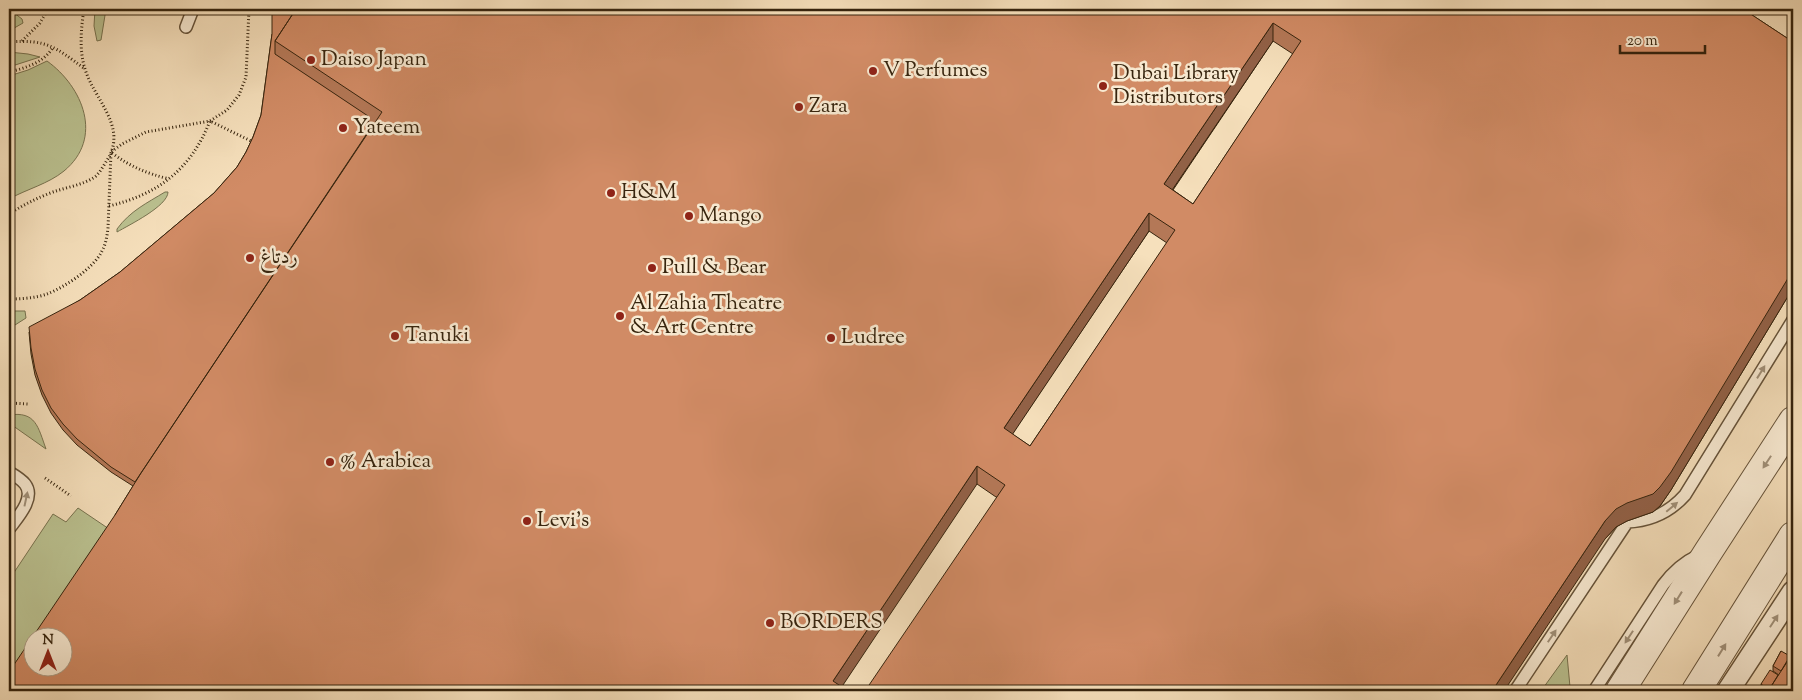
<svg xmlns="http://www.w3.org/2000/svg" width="1802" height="700" font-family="'Sorts Mill Goudy',Amiri,serif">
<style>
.green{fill:#bbc291;stroke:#787350}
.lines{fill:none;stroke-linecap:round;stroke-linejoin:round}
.service-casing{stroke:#66533a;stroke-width:14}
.minor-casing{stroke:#66533a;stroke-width:24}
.tertiary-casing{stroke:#66533a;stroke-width:30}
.path{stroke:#36240e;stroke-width:3;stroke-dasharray:1 2.5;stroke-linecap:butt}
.service{stroke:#f9ebd3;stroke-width:11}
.minor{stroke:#f9ebd3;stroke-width:21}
.tertiary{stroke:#f9ebd3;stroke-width:28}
.wall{fill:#b47857;stroke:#36240e;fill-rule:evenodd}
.shaded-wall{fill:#926147;stroke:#36240e}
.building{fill:#d18b65;stroke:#36240e;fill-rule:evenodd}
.oneway{fill:#a1917a}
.poi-dot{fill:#8f2418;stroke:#f9ebd3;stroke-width:2}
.labels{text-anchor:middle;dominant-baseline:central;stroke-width:5;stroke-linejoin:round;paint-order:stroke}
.poi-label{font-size:21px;fill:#36240e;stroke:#f9ebd3;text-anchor:start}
</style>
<rect width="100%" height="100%" fill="#f6e0bc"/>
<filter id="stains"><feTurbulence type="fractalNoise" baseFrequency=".004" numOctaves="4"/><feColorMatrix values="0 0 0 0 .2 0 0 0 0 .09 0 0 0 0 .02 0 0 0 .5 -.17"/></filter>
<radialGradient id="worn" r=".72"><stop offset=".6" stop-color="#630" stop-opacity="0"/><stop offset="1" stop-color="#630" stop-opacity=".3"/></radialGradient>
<path class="green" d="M 9,9 L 22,19 L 23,23 L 9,31 Z
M 95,9 L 106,9 L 101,40 L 97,41 L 94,26 Z
M 9,52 L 28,54 L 40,57 L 9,67 Z
M 47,61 C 83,87 104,138 64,171 C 48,184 27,189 9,199 L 9,76 L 28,70 Z
M 165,192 L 168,192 C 168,206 129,225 117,232 L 117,229 C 130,211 147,203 165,192 Z
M 9,311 L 25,311 L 26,318 L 15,325 L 9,326 Z
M 9,415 C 36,411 38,427 46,449 L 9,423 Z
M 78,508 L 115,533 L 32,638 L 9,690 L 9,580 L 53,514 L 66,522 Z
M 1567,655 L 1570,687 L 1567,691 L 1541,691 Z"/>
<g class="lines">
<g class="service-casing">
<path id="service" d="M 186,27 L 193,9
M 9,472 C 14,475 21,479 25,484 C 36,498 17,518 9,529
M 1627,522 C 1651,521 1669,513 1685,495 L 1793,320
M 1515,691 L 1636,509
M 1594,691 L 1663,585 C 1672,573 1682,563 1697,556"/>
</g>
<g class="minor-casing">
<path id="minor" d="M 1728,691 L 1793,592"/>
</g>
<g class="tertiary-casing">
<path id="tertiary" d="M 1620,691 L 1708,552 L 1793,421
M 1696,691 L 1793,536"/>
</g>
<path class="path" d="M 22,41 L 40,23 L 48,9
M 9,42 C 47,39 55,47 85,69
M 9,72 C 26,68 45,62 53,47
M 112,153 C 131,167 146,173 169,179
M 109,206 C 159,194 191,169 210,121 L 253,142
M 9,214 C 23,205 37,198 53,192 C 67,187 84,185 96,176 C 101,171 105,163 109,157 C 126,125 94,99 85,69 C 79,50 81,29 84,9
M 9,299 C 21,299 36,298 47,294 C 65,287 94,268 102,251 C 106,244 107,236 108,228 L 111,152 L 122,144 L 146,132 L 210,121 L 227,110 L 239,95 L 246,77 L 249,9
M 9,403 L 28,404
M 45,478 L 71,496"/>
<use href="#service" class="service"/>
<use href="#minor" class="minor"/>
<use href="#tertiary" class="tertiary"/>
</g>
<path class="wall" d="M 1743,9 L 1793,42 L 1793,288 L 1671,490 L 1660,506 L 1653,512 L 1627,521 L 1616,527 L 1605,539 L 996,497 L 977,484 L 115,515 L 133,486 L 111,472 L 77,445 L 63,430 L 51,413 L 42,395 L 35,375 L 31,354 L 29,332 L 80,300 L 120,272 L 214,193 L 237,167 L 246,152 L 253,137 L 261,115 L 272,34 ZM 1273,41 L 1293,54 L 1193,204 L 1173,190 ZM 368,121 L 373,125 L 368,132 ZM 1149,231 L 1167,243 L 1030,446 L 1012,434 Z
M 1781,651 L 1793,691 L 1763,691 L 1761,689 L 1761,684 L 1779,675 L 1773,671 L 1773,666 Z"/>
<path class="shaded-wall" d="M 1273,23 L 1273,41 L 1164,202 L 1164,184 Z
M 1149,213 L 1149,231 L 1004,447 L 1004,428 Z
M 1793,270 L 1793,288 L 1671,490 L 1660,506 L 1653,512 L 1627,521 L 1616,527 L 1605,539 L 1504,691 L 1492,691 L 1605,521 Z
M 977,466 L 977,484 L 839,691 L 833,681 Z"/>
<path class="building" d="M 272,9 L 296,9 L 275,41 L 275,54 L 368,116 L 368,132 L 135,482 L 111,467 L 77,439 L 63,424 L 51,408 L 42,390 L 35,369 L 31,348 L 29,327 L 80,300 L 120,272 L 214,193 L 237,167 L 246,152 L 253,137 L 261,115 L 272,34 Z
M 296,9 L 1743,9 L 1793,42 L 1793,270 L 1671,472 L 1660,487 L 1653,494 L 1627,503 L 1616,509 L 1605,521 L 1492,691 L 865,691 L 1005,485 L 977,466 L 833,681 L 848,691 L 9,691 L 9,672 L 115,515 L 141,473 L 382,112 L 275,41 ZM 1273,23 L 1301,41 L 1193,204 L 1164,184 ZM 1149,213 L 1175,230 L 1030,446 L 1004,428 ZM 32,638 L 62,638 L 62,668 L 32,668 Z
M 1781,651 L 1790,656 L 1781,671 L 1773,666 Z
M 1793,653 L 1793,691 L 1768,691 Z
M 1770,670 L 1778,675 L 1769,690 L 1761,684 Z"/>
<defs><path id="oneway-solid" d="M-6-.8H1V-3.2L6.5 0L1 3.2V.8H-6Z" transform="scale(1.25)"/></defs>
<g class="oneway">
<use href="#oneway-solid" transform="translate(1761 372) rotate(-58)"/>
<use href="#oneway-solid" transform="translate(1767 462) rotate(123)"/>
<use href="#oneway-solid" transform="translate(26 499) rotate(-78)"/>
<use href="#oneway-solid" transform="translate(1672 507) rotate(-40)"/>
<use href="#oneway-solid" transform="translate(1678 598) rotate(122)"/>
<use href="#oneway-solid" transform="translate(1774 621) rotate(-57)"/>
<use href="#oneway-solid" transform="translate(1552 636) rotate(-56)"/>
<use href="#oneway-solid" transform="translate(1629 637) rotate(123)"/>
<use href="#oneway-solid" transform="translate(1722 650) rotate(-58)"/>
</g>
<g class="poi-dot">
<circle cx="311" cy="60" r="5"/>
<circle cx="873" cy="71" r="5"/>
<circle cx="1103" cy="86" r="5"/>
<circle cx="799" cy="107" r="5"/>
<circle cx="343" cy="128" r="5"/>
<circle cx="611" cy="193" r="5"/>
<circle cx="689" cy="216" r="5"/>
<circle cx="250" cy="258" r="5"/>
<circle cx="652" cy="268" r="5"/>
<circle cx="620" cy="316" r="5"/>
<circle cx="395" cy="336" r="5"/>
<circle cx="831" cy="338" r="5"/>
<circle cx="330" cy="462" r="5"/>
<circle cx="527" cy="521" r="5"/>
<circle cx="770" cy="623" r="5"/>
</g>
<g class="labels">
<g class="poi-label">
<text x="321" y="60">Daiso Japan</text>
<text x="883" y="71">V Perfumes</text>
<text x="1113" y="74">Dubai Library<tspan x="1113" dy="24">Distributors</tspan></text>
<text x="809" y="107">Zara</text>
<text x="353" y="128">Yateem</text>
<text x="621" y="193">H&amp;M</text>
<text x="699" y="216">Mango</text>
<text x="260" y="258">ردتاغ</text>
<text x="662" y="268">Pull &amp; Bear</text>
<text x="630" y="304">Al Zahia Theatre<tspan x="630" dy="24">&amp; Art Centre</tspan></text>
<text x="405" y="336">Tanuki</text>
<text x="841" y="338">Ludree</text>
<text x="340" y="462">% Arabica</text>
<text x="537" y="521">Levi's</text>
<text x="780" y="623">BORDERS</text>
</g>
</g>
<rect width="1802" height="700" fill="none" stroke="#f6e0bc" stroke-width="30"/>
<rect x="10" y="10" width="1782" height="680" fill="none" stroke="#36240e" stroke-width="2.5"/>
<rect x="15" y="15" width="1772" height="670" fill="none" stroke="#36240e"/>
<g transform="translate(48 652)"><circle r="24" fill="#f9ebd3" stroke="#ab9b84"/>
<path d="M0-4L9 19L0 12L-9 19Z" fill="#8f2418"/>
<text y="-8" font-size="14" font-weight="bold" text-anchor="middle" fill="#36240e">N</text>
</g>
<path d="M1620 45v8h85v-8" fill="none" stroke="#36240e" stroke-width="2.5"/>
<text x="1627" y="45" font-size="15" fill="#36240e" stroke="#f9ebd3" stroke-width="4" paint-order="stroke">20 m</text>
<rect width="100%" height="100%" filter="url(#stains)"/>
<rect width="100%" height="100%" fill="url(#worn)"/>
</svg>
